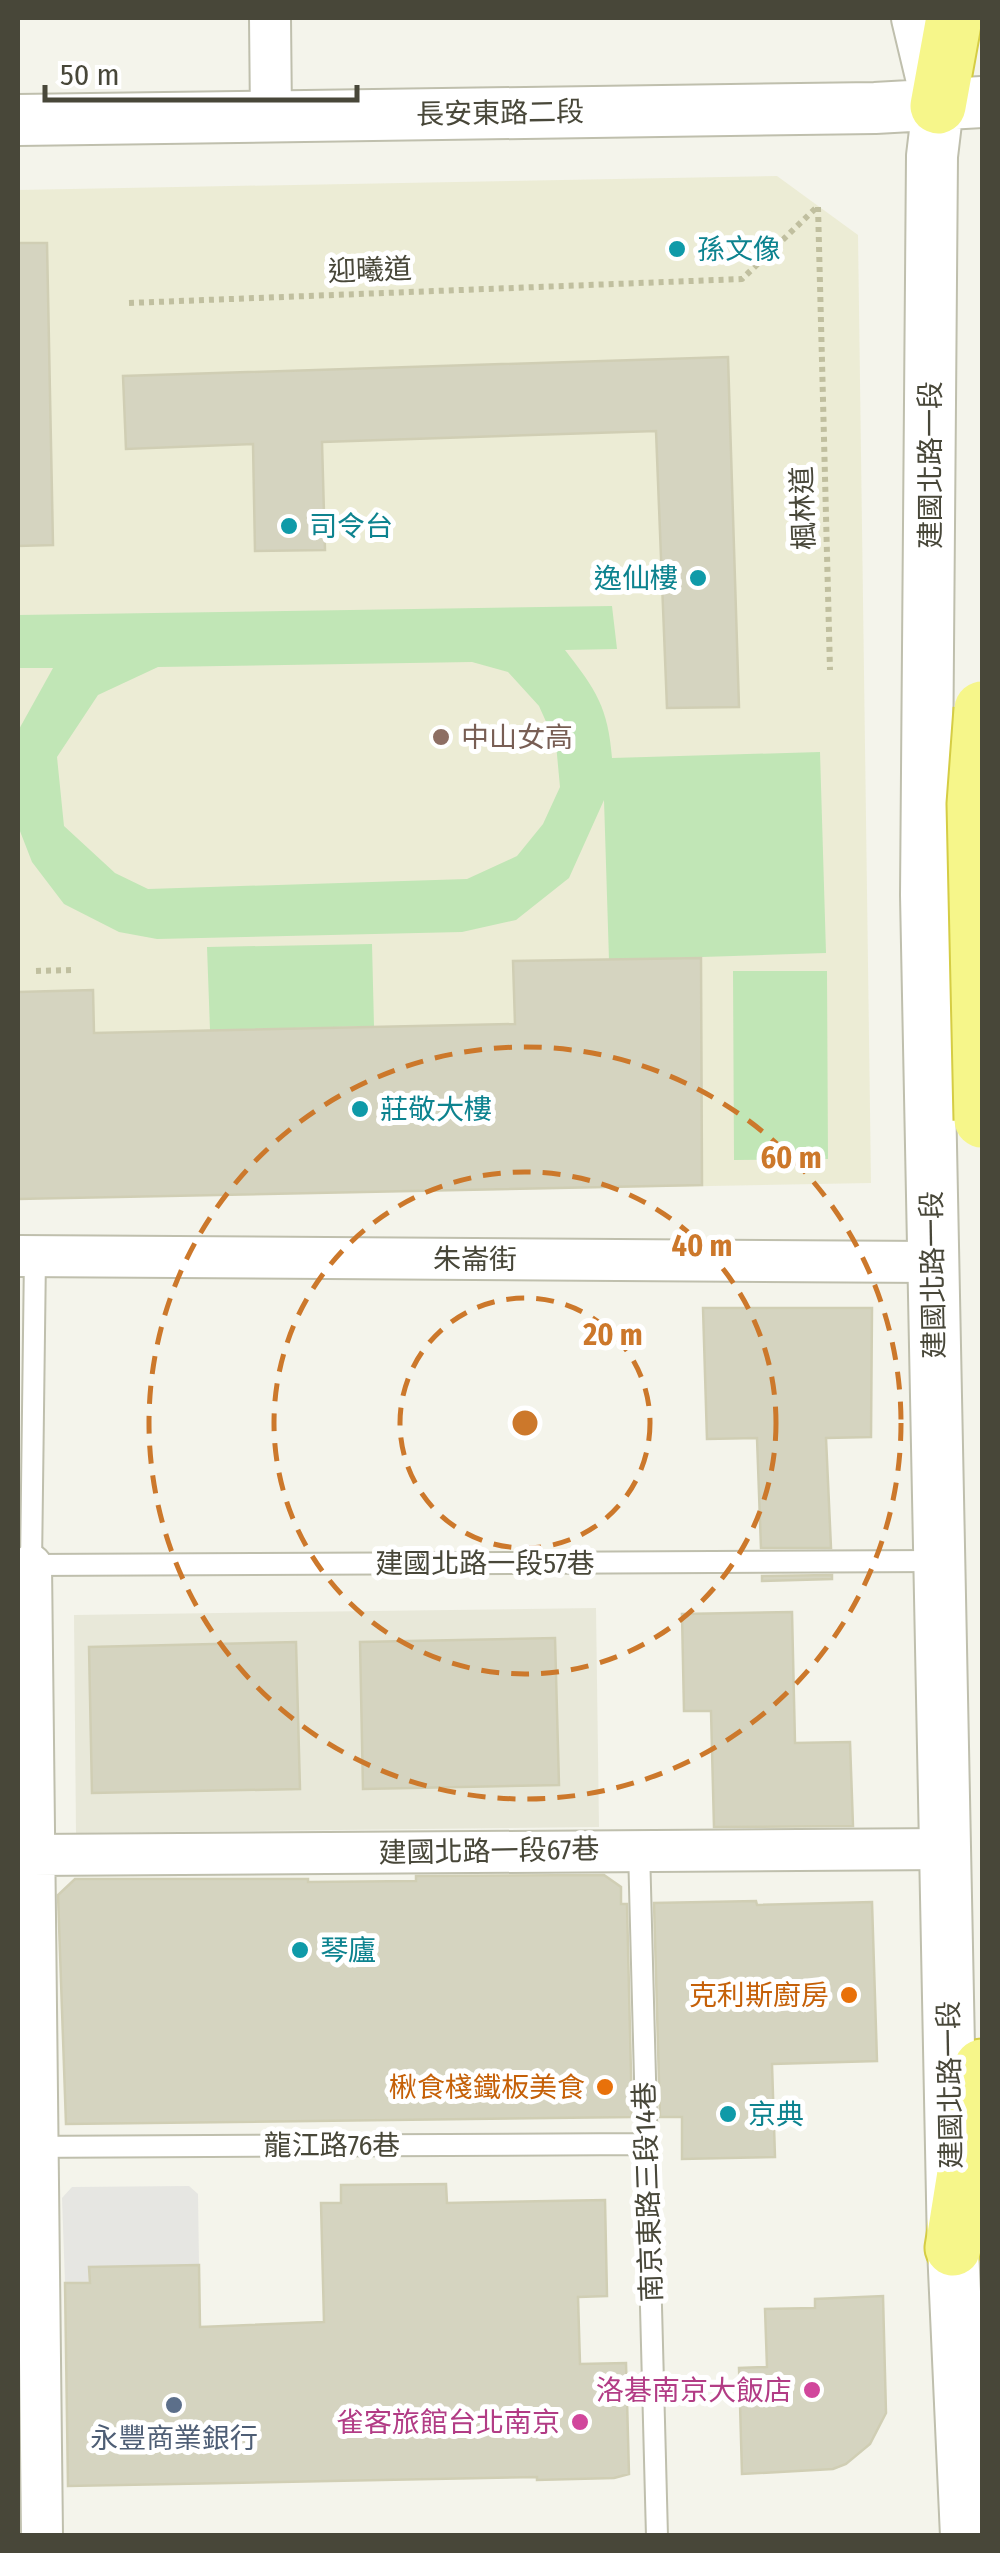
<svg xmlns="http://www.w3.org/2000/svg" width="1000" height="2553" font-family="'Fira Sans Condensed','Noto Sans TC',sans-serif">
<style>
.residential{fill:#e8e8d9}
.education{fill:#ececd5}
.green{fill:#c1e6b6;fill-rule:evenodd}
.parking{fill:#e6e6e2}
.building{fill:#d5d4c0;stroke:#d0ceb4;stroke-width:2.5}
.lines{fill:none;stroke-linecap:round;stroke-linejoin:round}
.service-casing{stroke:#bfbfad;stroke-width:24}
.minor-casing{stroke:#bfbfad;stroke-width:44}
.tertiary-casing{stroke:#bfbfad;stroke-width:54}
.trunk-casing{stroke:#d5cd44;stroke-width:59}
.path{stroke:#c0bf9f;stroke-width:6;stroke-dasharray:5 5;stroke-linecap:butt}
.service{stroke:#fff;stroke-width:20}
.minor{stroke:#fff;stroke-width:40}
.tertiary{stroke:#fff;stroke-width:50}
.trunk{stroke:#f6f68a;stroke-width:55}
.trunk-bridge-casing{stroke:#d5cd44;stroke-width:59;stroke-linecap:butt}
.trunk-bridge{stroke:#f6f68a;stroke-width:55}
.ring{fill:none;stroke:#cc782b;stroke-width:5;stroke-dasharray:18 12}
.culture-dot{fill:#0f9aa8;stroke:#fff;stroke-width:4}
.education-dot{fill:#8d6e63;stroke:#fff;stroke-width:4}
.food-dot{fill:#e8710a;stroke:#fff;stroke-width:4}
.hotel-dot{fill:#d1479c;stroke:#fff;stroke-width:4}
.service-dot{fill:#5c6f8a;stroke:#fff;stroke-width:4}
.labels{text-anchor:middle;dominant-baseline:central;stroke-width:10;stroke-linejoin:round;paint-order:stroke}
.street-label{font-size:28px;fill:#484739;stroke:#fff}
.culture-label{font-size:28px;fill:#0d838f;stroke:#fff;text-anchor:start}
.education-label{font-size:28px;fill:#785e54;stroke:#fff;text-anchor:start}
.food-label{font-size:28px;fill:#c56008;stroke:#fff;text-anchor:end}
.hotel-label{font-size:28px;fill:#b23c85;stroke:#fff;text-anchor:end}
.service-label{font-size:28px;fill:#4e5e75;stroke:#fff}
.centre{fill:#cc782b;stroke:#fff;stroke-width:5}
.ring-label{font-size:30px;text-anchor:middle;font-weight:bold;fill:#cc782b;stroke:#fff;stroke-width:10;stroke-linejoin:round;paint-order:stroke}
</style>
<rect width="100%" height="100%" fill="#f4f4eb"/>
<path class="residential" d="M 596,1608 L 599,1827 L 76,1833 L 74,1615 Z"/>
<path class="education" d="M 777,176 L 858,235 L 871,1183 L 18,1199 L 18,190 Z"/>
<path class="green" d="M 612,606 L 617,649 L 565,650 C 596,690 608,707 612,758 L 820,752 L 826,953 L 609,960 L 604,800 L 569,878 L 516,920 L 462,932 L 157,939 L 119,932 L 64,904 L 32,862 L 18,826 L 18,731 L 53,668 L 18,668 L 18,615 ZM 472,662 L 508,672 L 539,706 L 556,744 L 560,787 L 543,824 L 517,856 L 467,879 L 148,889 L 115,873 L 64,826 L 57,757 L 98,695 L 158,667 Z
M 372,944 L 374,1026 L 210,1030 L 207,947 Z
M 733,971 L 827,971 L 828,1159 L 734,1160 Z"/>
<path class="parking" d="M 189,2186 L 198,2194 L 199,2265 L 90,2267 L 89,2283 L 65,2283 L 62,2198 L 72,2187 Z"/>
<path class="building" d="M 18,243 L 47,243 L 53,545 L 18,546 Z
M 728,357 L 739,707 L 667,708 L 656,431 L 322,442 L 325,550 L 255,551 L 253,444 L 126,449 L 123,376 Z
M 701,958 L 702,1185 L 18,1199 L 18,992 L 93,990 L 94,1033 L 515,1024 L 513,961 Z
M 703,1308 L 872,1308 L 871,1437 L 826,1438 L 831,1548 L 761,1548 L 757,1438 L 707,1439 Z
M 832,1575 L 832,1579 L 762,1581 L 762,1576 Z
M 792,1612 L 795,1743 L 850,1742 L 853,1826 L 714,1827 L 711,1711 L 684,1711 L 682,1614 Z
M 555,1638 L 559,1785 L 363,1789 L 360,1642 Z
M 296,1642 L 300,1789 L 92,1793 L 89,1647 Z
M 604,1875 L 621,1887 L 621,1904 L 627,1904 L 632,2117 L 66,2124 L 58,1895 L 75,1879 L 308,1879 L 308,1882 L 416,1881 L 416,1876 Z
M 756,1901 L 757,1905 L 872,1902 L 877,2061 L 772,2064 L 775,2157 L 682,2159 L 682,2117 L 660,2117 L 654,1903 Z
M 446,2184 L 447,2203 L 605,2200 L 607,2296 L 578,2297 L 580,2364 L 626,2363 L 629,2474 L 614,2478 L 537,2480 L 537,2477 L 68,2486 L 65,2283 L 90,2283 L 89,2267 L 199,2265 L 200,2327 L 324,2322 L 321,2203 L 341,2203 L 341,2185 Z
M 883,2296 L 886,2413 L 870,2444 L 846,2464 L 833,2469 L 742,2474 L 739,2368 L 767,2367 L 765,2309 L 815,2308 L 815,2299 Z"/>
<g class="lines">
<g class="service-casing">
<path id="service" d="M 35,1256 L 31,1565 L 938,1561
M 639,1849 L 657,2536
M 18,2147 L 646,2144"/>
</g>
<g class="minor-casing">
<path id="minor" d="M 270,18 L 271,116
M 18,1256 L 932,1262
M 31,1565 L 42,2536
M 32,1855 L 947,1849"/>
</g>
<g class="tertiary-casing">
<path id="tertiary" d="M 917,18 L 938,106 L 932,156 L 926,895 L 953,2248 L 966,2536
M 18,120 L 875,108 L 982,102"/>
</g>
<g class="trunk-casing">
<path id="trunk" d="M 938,106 L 954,18
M 953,2248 L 982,2067"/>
</g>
<path class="path" d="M 818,207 L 830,670
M 129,303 L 742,279 L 818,206
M 36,971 L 74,970"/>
<use href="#service" class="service"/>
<use href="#minor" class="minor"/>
<use href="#tertiary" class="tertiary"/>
<use href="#trunk" class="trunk"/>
<g class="trunk-bridge-casing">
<path id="trunk-bridge" d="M 982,709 L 975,804 L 982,1120"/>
</g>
<use href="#trunk-bridge" class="trunk-bridge"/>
</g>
<g class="ring">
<circle cx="525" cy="1423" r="125"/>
<circle cx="525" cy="1423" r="251"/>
<circle cx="525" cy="1423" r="376"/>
</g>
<g class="culture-dot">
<circle cx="677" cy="249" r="10"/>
<circle cx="289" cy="526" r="10"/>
<circle cx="698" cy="578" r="10"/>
<circle cx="360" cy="1109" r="10"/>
<circle cx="300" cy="1950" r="10"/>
<circle cx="728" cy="2114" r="10"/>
</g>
<circle class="education-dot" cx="441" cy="737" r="10"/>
<g class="food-dot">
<circle cx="849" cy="1995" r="10"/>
<circle cx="605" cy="2087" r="10"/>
</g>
<g class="hotel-dot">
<circle cx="812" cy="2390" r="10"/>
<circle cx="580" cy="2422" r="10"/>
</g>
<circle class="service-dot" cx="174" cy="2405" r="10"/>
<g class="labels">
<g class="street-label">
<text transform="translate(500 113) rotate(-1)">長安東路二段</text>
<text transform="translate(370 270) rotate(-2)">迎曦道</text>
<text transform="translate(930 465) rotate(-90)">建國北路一段</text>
<text transform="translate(803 508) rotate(-92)">楓林道</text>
<text x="475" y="1259">朱崙街</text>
<text transform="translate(933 1275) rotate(-91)">建國北路一段</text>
<text x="485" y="1563">建國北路一段57巷</text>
<text transform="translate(489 1851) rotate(-1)">建國北路一段67巷</text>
<text transform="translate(950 2085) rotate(-91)">建國北路一段</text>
<text x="332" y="2145">龍江路76巷</text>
<text transform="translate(648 2192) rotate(-92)">南京東路三段14巷</text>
</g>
<g class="culture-label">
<text x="697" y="249">孫文像</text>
<text x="309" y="526">司令台</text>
<text x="678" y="578" text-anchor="end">逸仙樓</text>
<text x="380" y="1109">莊敬大樓</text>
<text x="320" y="1950">琴廬</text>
<text x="748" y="2114">京典</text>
</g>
<g class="education-label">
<text x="461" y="737">中山女高</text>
</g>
<g class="food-label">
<text x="829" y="1995">克利斯廚房</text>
<text x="585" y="2087">楸食棧鐵板美食</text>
</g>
<g class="hotel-label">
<text x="792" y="2390">洛碁南京大飯店</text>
<text x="560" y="2422">雀客旅館台北南京</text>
</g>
<g class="service-label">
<text x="174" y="2438">永豐商業銀行</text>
</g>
</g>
<circle cx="525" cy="1423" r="15" class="centre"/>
<g class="ring-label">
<text x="791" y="1168">60 m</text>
<text x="702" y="1256">40 m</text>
<text x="613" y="1345">20 m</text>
</g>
<rect width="1000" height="2553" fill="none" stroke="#484739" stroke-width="40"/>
<path d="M45 85v15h312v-15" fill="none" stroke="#484739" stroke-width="5"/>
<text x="60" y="85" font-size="30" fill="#484739" stroke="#ffffff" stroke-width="8" paint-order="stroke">50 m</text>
</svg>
